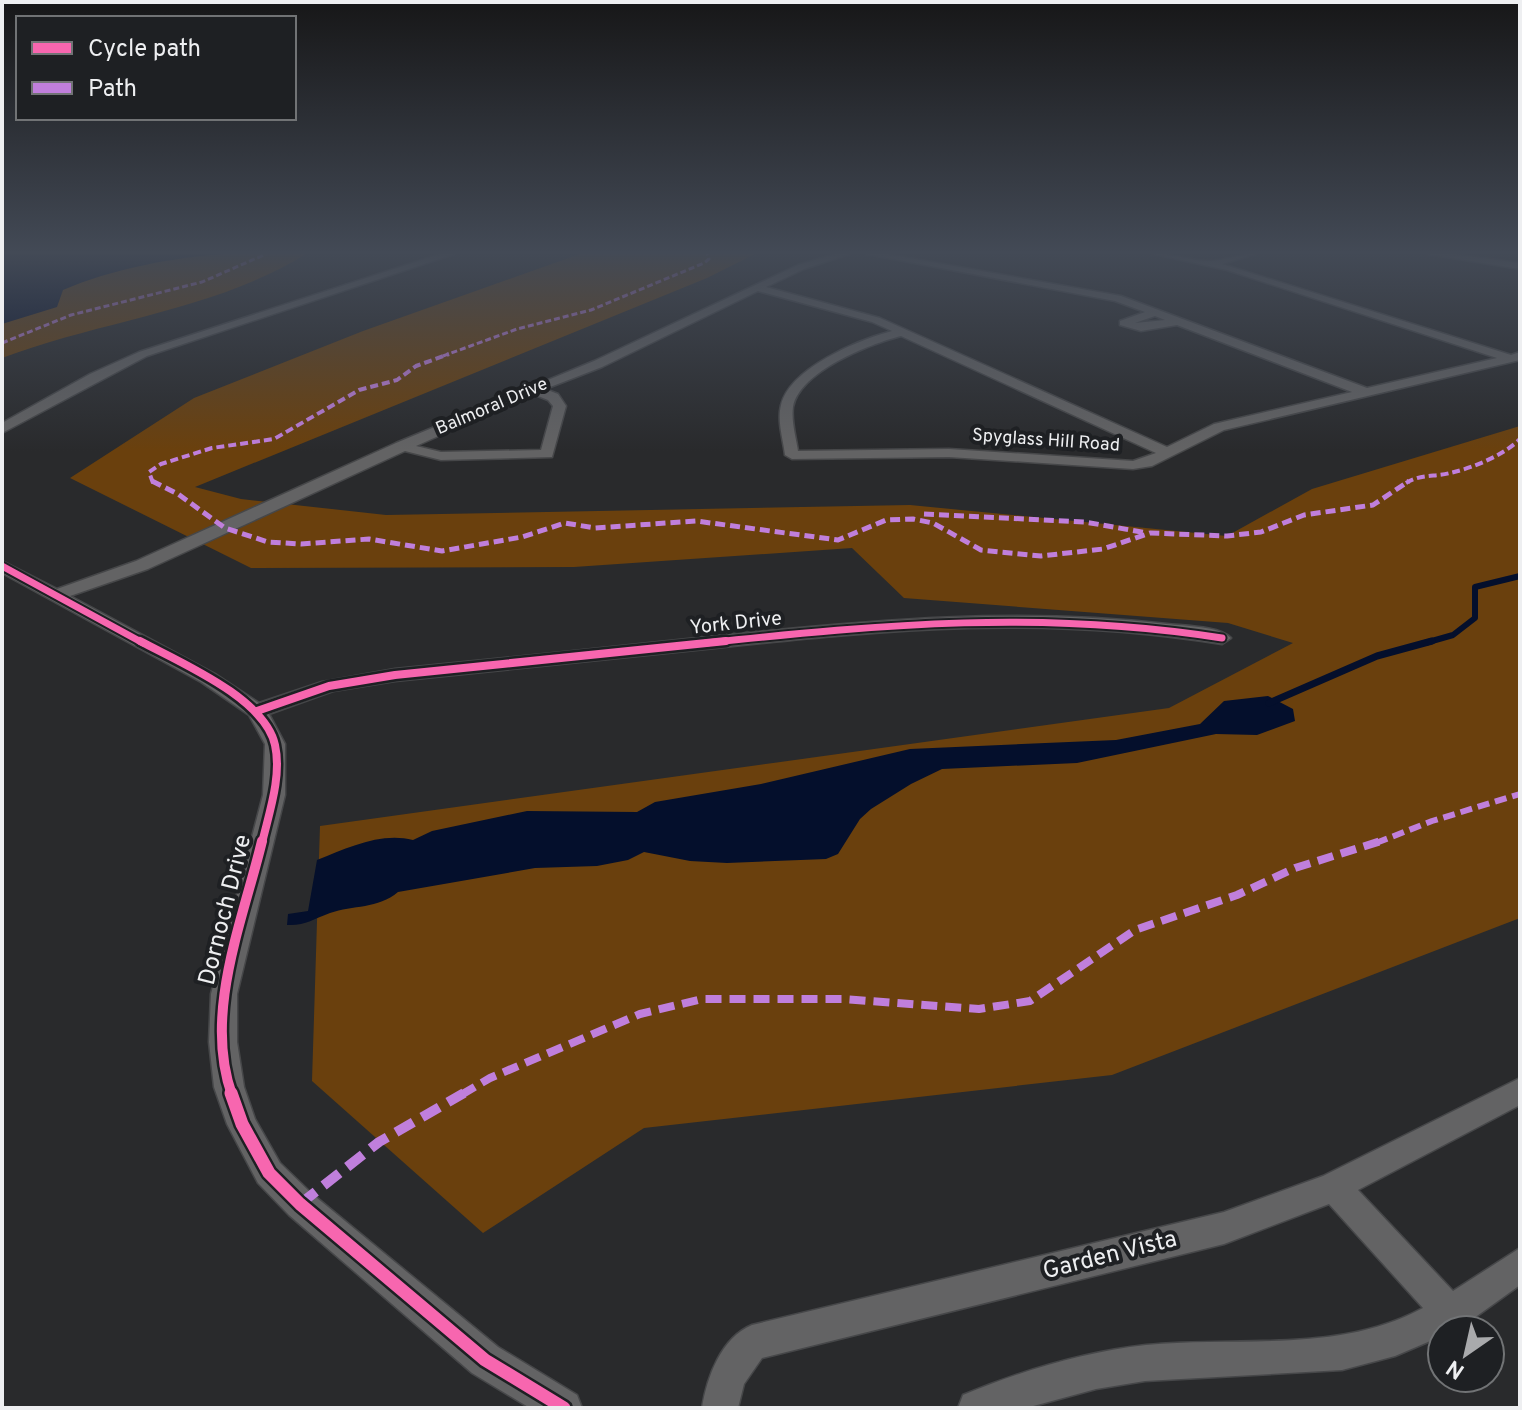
<svg xmlns="http://www.w3.org/2000/svg" width="1522" height="1410" font-family="Overpass,sans-serif">
<style>
.green{fill:#6a400d}
.water{fill:#040f2c}
.lines{fill:none;stroke-linecap:round;stroke-linejoin:round}
.stream-far1{stroke:#040f2c;stroke-width:6}
.stream{stroke:#040f2c;stroke-width:7}
.minor-casing{stroke:#464749;stroke-width:3}
.minor{fill:#636364;fill-rule:evenodd}
.quiet-far5{stroke:#c07fdc;stroke-width:3;stroke-dasharray:6 3;stroke-linecap:butt}
.quiet-far4{stroke:#c07fdc;stroke-width:4;stroke-dasharray:8 4;stroke-linecap:butt}
.quiet-far3{stroke:#c07fdc;stroke-width:5;stroke-dasharray:10 5;stroke-linecap:butt}
.quiet-far2{stroke:#c07fdc;stroke-width:6;stroke-dasharray:12 6;stroke-linecap:butt}
.quiet-far1{stroke:#c07fdc;stroke-width:8;stroke-dasharray:16 8;stroke-linecap:butt}
.quiet{stroke:#c07fdc;stroke-width:10;stroke-dasharray:20 10;stroke-linecap:butt}
.cycleway-far3-casing{stroke:#1e2023;stroke-width:11}
.cycleway-far2-casing{stroke:#1e2023;stroke-width:13}
.cycleway-far1-casing{stroke:#1e2023;stroke-width:15}
.cycleway-casing{stroke:#1e2023;stroke-width:18}
.cycleway-far3{stroke:#f766af;stroke-width:7}
.cycleway-far2{stroke:#f766af;stroke-width:8}
.cycleway-far1{stroke:#f766af;stroke-width:10}
.cycleway{stroke:#f766af;stroke-width:13}
.labels{text-anchor:middle;dominant-baseline:central;stroke-width:8;stroke-linejoin:round;paint-order:stroke}
.far-street-label{font-size:18px;fill:#eeeff1;stroke:#1e2023}
.street-label{font-size:20px;fill:#eeeff1;stroke:#1e2023}
.near-street-label{font-size:24px;fill:#eeeff1;stroke:#1e2023}
</style>
<rect width="100%" height="100%" fill="#292a2c"/>
<path class="green" d="M 2,254 L 306,254 C 214,311 102,320 2,358 Z
M 580,254 L 755,254 L 707,278 L 195,487 L 241,499 L 386,515 L 910,505 L 1227,536 L 1312,489 L 1520,426 L 1520,918 L 1112,1075 L 644,1128 L 483,1233 L 312,1081 L 320,826 L 1169,708 L 1293,643 L 1228,623 L 904,598 L 852,548 L 574,567 L 251,568 L 70,478 L 194,398 L 363,331 Z"/>
<path class="water" d="M 2,254 L 223,254 C 170,258 112,269 63,290 L 57,307 L 2,324 Z
M 1268,696 L 1293,709 L 1295,721 L 1257,735 L 1216,734 L 1077,763 L 942,769 L 911,784 L 871,809 L 860,819 L 838,854 L 826,859 L 727,863 L 690,861 L 644,852 L 628,860 L 597,866 L 535,868 L 398,892 C 378,909 353,905 330,913 C 313,919 305,926 287,925 L 288,914 L 308,911 L 317,860 C 348,848 380,832 413,840 L 432,831 L 527,811 L 637,812 L 655,802 L 761,784 L 910,749 L 1116,740 L 1200,724 L 1224,701 Z"/>
<g class="lines">
<path class="stream-far1" d="M 1425,643 L 1453,635 L 1475,618 L 1475,587 L 1520,576"/>
<path class="stream" d="M 1269,703 L 1377,656 L 1432,641"/>
<g class="minor-casing">
<path id="minor" d="M 440,254 L 454,254 L 147,356 L 2,433 L 2,423 L 90,374 L 139,352 Z
M 835,254 L 849,254 L 804,269 L 766,287 L 880,318 L 1167,447 L 1214,424 L 1352,392 L 1177,325 L 1141,331 L 1120,325 L 1120,321 L 1145,312 L 1115,301 L 867,254 L 887,254 L 1121,296 L 1367,388 L 1497,358 L 1227,270 L 1154,254 C 1173,253 1193,262 1211,261 C 1226,260 1239,254 1255,254 L 1222,264 L 1511,355 L 1520,352 L 1520,360 L 1224,430 L 1152,466 L 1133,469 L 949,457 L 792,459 L 785,455 C 783,439 777,421 781,405 C 790,368 858,340 892,331 L 872,322 L 758,291 L 602,367 L 545,389 L 558,394 L 566,406 L 552,457 L 441,460 L 405,451 L 148,569 L 70,596 L 215,674 L 259,703 L 322,682 L 395,669 C 505,658 616,647 726,635 C 874,620 1019,607 1167,624 C 1184,626 1220,626 1231,638 L 1222,644 C 1044,615 892,629 715,648 C 608,659 502,670 395,681 L 333,691 L 269,714 L 285,744 L 285,795 L 237,994 L 237,1042 L 244,1087 L 255,1119 L 280,1163 L 311,1193 L 498,1347 L 577,1395 L 582,1408 L 530,1408 L 472,1373 L 289,1215 L 258,1183 L 227,1124 L 214,1087 L 209,1042 L 211,994 L 263,795 L 265,744 L 249,715 L 201,682 L 2,573 L 2,561 L 57,589 L 136,561 L 396,443 L 594,361 L 798,265 ZM 1155,316 L 1165,320 L 1135,323 ZM 901,336 L 1156,453 L 1133,461 L 949,449 L 798,451 C 796,437 791,421 793,407 C 800,371 870,344 901,336 ZM 533,394 L 548,400 L 553,406 L 541,450 L 441,452 L 416,446 Z
M 1428,254 L 1452,254 L 1520,263 L 1520,269 Z
M 1520,1078 L 1520,1105 L 1358,1190 L 1453,1291 L 1520,1248 L 1520,1285 L 1463,1326 L 1442,1330 L 1442,1336 L 1395,1356 L 1342,1370 L 1145,1381 L 1096,1389 L 1026,1408 L 958,1408 L 963,1395 C 1021,1371 1083,1352 1146,1345 C 1238,1336 1338,1354 1423,1308 L 1329,1204 L 1224,1244 L 762,1358 L 744,1384 L 738,1408 L 702,1408 C 707,1377 721,1338 752,1325 L 1224,1212 L 1323,1176 Z"/>
</g>
<use href="#minor" class="minor"/>
<path class="quiet-far5" d="M 2,343 L 71,315 L 202,282 L 266,254
M 443,356 L 517,329 L 591,310 L 704,263 L 709,259 L 707,254"/>
<path class="quiet-far4" d="M 153,483 L 149,472 L 161,464 L 212,448 L 274,439 L 359,390 L 397,380 L 416,366 L 449,354
M 1406,483 C 1420,474 1434,477 1450,473 C 1473,468 1504,455 1520,439"/>
<path class="quiet-far3" d="M 152,481 L 178,494 L 225,528 L 268,542 L 301,544 L 369,539 L 442,551 L 522,537 L 565,523 L 595,528 L 696,521 L 838,540 L 886,520 L 913,519 L 933,523 L 981,550 L 1041,556 L 1103,549 L 1150,533 L 1227,536 L 1261,532 L 1304,515 L 1373,505 L 1409,481
M 924,514 L 1085,522 L 1147,533"/>
<path class="quiet-far2" d="M 1376,843 L 1432,821 L 1520,794"/>
<path class="quiet-far1" d="M 461,1095 L 490,1078 L 640,1014 L 702,999 L 842,999 L 979,1009 L 1030,1001 L 1135,930 L 1237,895 L 1295,868 L 1381,841"/>
<path class="quiet" d="M 300,1204 L 379,1142 L 464,1093"/>
<g class="cycleway-far3-casing">
<path id="cycleway-far3" d="M 2,566 L 143,643
M 706,643 C 885,624 1043,610 1222,638"/>
</g>
<g class="cycleway-far2-casing">
<path id="cycleway-far2" d="M 140,641 C 179,662 265,698 275,745 C 282,776 269,813 262,843
M 257,711 L 329,686 L 395,675 L 726,641"/>
</g>
<g class="cycleway-far1-casing">
<path id="cycleway-far1" d="M 232,1095 C 203,1014 243,920 262,841"/>
</g>
<g class="cycleway-casing">
<path id="cycleway" d="M 231,1093 L 242,1124 L 269,1173 L 300,1204 L 485,1360 L 564,1408"/>
</g>
<use href="#cycleway-far3" class="cycleway-far3"/>
<use href="#cycleway-far2" class="cycleway-far2"/>
<use href="#cycleway-far1" class="cycleway-far1"/>
<use href="#cycleway" class="cycleway"/>
</g>
<linearGradient id="sky" x2="0" y2="1"><stop stop-color="#171718"/><stop offset="0.56" stop-color="#434a56"/><stop offset="1" stop-color="#434a56" stop-opacity="0"/></linearGradient>
<rect width="1522" height="451" fill="url(#sky)"/>
<g class="labels">
<g class="far-street-label">
<text transform="translate(492 407) rotate(-23)">Balmoral Drive</text>
<text transform="translate(1046 441) rotate(4)">Spyglass Hill Road</text>
</g>
<g class="street-label">
<text transform="translate(736 624) rotate(-6)">York Drive</text>
</g>
<g class="near-street-label">
<text transform="translate(226 910) rotate(-76)">Dornoch Drive</text>
<text transform="translate(1110 1256) rotate(-14)">Garden Vista</text>
</g>
</g>
<rect width="1522" height="1410" fill="none" stroke="#eeeff1" stroke-width="8"/>
<rect x="16" y="16" width="280" height="104" fill="#1e2023" stroke="#717375" stroke-width="2"/>
<rect x="32" y="42" width="40" height="12" fill="#f766af" stroke="#717375" stroke-width="2"/>
<text x="88" y="56" font-size="24" fill="#eeeff1">Cycle path</text>
<rect x="32" y="82" width="40" height="12" fill="#c07fdc" stroke="#717375" stroke-width="2"/>
<text x="88" y="96" font-size="24" fill="#eeeff1">Path</text>
<g transform="translate(1466 1354) rotate(214)"><circle r="38" fill="#1e2023" stroke="#717375" stroke-width="2"/>
<path d="M0-6L14 30L0 20L-14 30Z" fill="#a9aaac"/>
<text y="-12" font-size="22" font-weight="bold" text-anchor="middle" fill="#eeeff1">N</text>
</g>
</svg>
